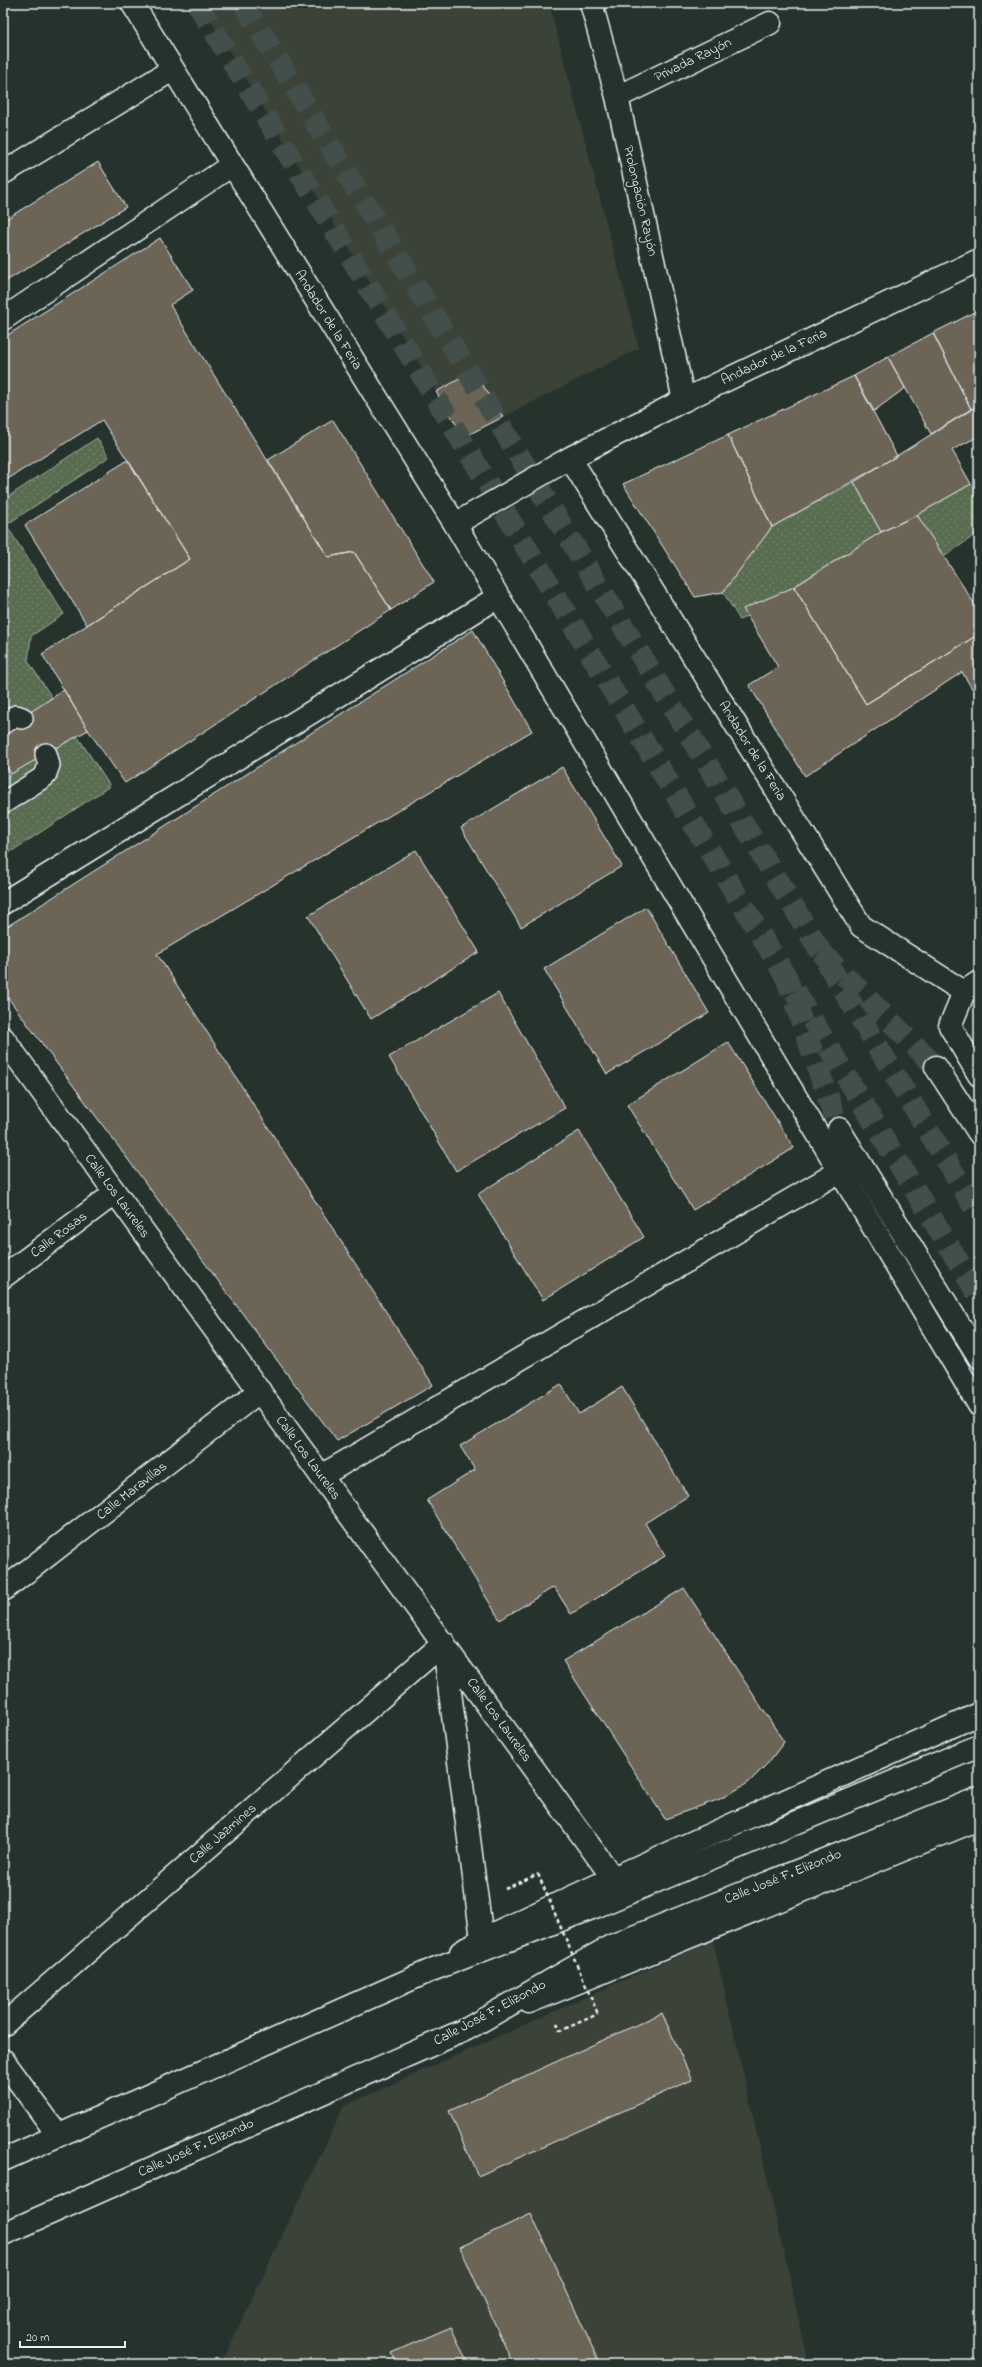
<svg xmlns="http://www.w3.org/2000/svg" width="982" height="2367" font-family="'Indie Flower',sans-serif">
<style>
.built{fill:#3b4239}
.garden{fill:url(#garden-dots);stroke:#a0afa4}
.water{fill:url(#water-waves);stroke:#879ea5}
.building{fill:#6c6555;stroke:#e8f1f8}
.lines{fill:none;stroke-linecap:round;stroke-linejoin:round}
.tertiary-tunnel{stroke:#43504b;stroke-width:22;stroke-dasharray:22 11;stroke-linecap:butt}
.primary-tunnel{stroke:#43504b;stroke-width:22;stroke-dasharray:22 11;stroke-linecap:butt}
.service-casing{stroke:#e8f1f8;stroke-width:24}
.pedestrian-casing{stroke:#e8f1f8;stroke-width:25}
.minor-casing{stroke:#e8f1f8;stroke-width:25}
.tertiary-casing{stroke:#e8f1f8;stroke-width:25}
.primary-casing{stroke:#e8f1f8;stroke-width:25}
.path{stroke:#e8f1f8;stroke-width:2.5;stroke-dasharray:4 3;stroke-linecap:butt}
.service{stroke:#26332d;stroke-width:21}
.pedestrian{stroke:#26332d;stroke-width:22}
.minor{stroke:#26332d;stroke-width:22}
.tertiary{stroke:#26332d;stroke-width:22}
.primary{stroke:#26332d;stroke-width:22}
.path-bridge{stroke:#e8f1f8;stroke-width:2.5;stroke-dasharray:4 3;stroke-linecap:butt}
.labels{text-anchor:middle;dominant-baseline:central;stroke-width:4;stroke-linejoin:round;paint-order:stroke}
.street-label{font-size:14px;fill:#e8f1f8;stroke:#26332d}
</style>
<defs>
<pattern id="garden-dots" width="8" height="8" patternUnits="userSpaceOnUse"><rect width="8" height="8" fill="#596d50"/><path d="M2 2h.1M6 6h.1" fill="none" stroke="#71826a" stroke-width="1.8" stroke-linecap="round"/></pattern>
<pattern id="water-waves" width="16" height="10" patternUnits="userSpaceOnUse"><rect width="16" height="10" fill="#47666e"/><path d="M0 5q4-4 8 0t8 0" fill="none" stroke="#627c83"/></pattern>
</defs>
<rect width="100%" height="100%" fill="#26332d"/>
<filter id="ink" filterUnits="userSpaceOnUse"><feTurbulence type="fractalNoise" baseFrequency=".025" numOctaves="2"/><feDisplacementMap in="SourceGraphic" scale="8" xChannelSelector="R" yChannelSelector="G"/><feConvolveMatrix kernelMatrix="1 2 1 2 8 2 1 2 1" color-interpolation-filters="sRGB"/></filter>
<g filter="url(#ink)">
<path class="built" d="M 200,3 L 549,3 L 639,348 L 464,437 Z
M 713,1940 L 809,2364 L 221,2364 L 344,2106 Z"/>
<path class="garden" d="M 97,438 L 109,457 L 6,525 L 64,614 L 31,636 L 28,661 L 110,786 L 3,857 L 3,500 Z
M 854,482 L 881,532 L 740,620 L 723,592 L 772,527 Z
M 971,484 L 979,496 L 979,532 L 944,557 L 917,515 Z"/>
<path class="water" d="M 3,762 L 11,774 L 3,780 Z"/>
<path class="building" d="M 98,162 L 126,207 L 3,283 L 3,221 Z
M 160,238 L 193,290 L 170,305 L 328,557 L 354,552 L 391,610 L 125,783 L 88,730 L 42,654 L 190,559 L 102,420 L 3,482 L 3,338 Z
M 979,310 L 979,405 L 971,409 L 933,333 Z
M 933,333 L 971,409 L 931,434 L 888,357 Z
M 888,357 L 905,388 L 874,411 L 854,376 Z
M 474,371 L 503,417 L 464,437 L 436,392 Z
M 854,376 L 897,456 L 772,527 L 728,435 Z
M 979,405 L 979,436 L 952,450 L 971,484 L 917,515 L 881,532 L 854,482 Z
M 333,420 L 434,582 L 391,610 L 354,552 L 328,557 L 268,460 Z
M 728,435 L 772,527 L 723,592 L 695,597 L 623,484 Z
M 128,460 L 190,559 L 87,625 L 25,525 Z
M 917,515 L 979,611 L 979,634 L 866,704 L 794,587 L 881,532 Z
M 794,587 L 866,704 L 979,634 L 979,700 L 962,672 L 805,776 L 749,685 L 778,667 L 743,609 Z
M 473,630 L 532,731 L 157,954 L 433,1385 L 337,1441 L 3,991 L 3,929 Z
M 64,690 L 88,730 L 11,774 L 3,761 L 3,730 Z
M 562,767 L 622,866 L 521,927 L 461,828 Z
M 416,850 L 479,952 L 371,1019 L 308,916 Z
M 646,907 L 709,1013 L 607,1074 L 544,969 Z
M 498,993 L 565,1108 L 456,1171 L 389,1057 Z
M 728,1042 L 794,1148 L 693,1210 L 627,1105 Z
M 579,1131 L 644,1237 L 543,1300 L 478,1194 Z
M 561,1384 L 579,1414 L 622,1387 L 688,1496 L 645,1523 L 665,1556 L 571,1614 L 554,1587 L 500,1620 L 427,1500 L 475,1470 L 460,1446 Z
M 684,1588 L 784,1742 L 768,1763 L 748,1783 L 720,1799 L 665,1819 L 563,1661 Z
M 662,2013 L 692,2080 L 478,2176 L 449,2111 Z
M 531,2214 L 600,2364 L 513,2364 L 460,2247 Z
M 451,2327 L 468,2364 L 396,2364 L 391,2353 Z"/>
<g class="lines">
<path class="tertiary-tunnel" d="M 821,952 L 936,1067
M 784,971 L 839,1129"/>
<path class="primary-tunnel" d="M 197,3 L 979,1296
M 243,3 L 740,818 L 979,1215"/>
<g class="service-casing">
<path id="service" d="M 3,723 L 16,716 L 22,718
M 3,803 L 45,776 L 49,765 L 46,754"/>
</g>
<g class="pedestrian-casing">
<path id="pedestrian" d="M 132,3 L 455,524 L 979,1405
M 3,173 L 172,70
M 3,319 L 232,165
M 570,458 L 861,926 L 964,992
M 455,524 L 570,458 L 684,400 L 979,260
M 3,903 L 498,597
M 321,1476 L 840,1171"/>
</g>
<g class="minor-casing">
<path id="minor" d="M 591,3 L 617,97 L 684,400
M 617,97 L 770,23
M 979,982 L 964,992 L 950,1026 L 979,1075
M 3,1038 L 613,1878
M 3,1277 L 115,1193
M 3,1590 L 260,1391
M 444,1646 L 482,1939
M 3,2025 L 444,1643
M 3,2060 L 58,2135"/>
</g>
<g class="tertiary-casing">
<path id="tertiary" d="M 936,1067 L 979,1133
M 839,1129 L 979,1357
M 461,1952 L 482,1939 L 613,1878 L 979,1714
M 529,2002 L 979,1819"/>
</g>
<g class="primary-casing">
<path id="primary" d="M 3,2160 L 434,1969 L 597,1906 L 979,1746
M 3,2234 L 467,2029 L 611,1946 L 979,1798"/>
</g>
<path class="path" d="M 505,1889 L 538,1874
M 557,2023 L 560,2031 L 598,2014"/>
<use href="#service" class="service"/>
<use href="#pedestrian" class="pedestrian"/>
<use href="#minor" class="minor"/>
<use href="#tertiary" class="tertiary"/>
<use href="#primary" class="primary"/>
<path class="path-bridge" d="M 538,1874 L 598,2014"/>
</g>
</g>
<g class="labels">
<g class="street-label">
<text transform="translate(693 60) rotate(-26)">Privada Rayón</text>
<text transform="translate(640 201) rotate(77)">Prolongación Rayón</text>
<text transform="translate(328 320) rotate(58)">Andador de la Feria</text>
<text transform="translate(774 357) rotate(-25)">Andador de la Feria</text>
<text transform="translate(752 751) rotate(58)">Andador de la Feria</text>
<text transform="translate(117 1196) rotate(54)">Calle Los Laureles</text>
<text transform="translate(59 1235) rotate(-37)">Calle Rosas</text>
<text transform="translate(308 1458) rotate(54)">Calle Los Laureles</text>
<text transform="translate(132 1491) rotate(-38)">Calle Maravillas</text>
<text transform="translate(499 1720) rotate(54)">Calle Los Laureles</text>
<text transform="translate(223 1834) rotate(-41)">Calle Jazmines</text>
<text transform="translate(783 1877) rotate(-22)">Calle José F. Elizondo</text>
<text transform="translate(490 2013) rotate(-28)">Calle José F. Elizondo</text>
<text transform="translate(196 2148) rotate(-24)">Calle José F. Elizondo</text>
</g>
</g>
<rect width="982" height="2367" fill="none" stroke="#26332d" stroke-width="16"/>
<rect x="8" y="8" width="966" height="2351" fill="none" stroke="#e8f1f8" stroke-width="1.5" filter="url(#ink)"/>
<path d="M20 2341v6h105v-6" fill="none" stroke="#e8f1f8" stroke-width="2"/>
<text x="26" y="2341" font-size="12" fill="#e8f1f8" stroke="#26332d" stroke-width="3" paint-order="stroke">20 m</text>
</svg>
